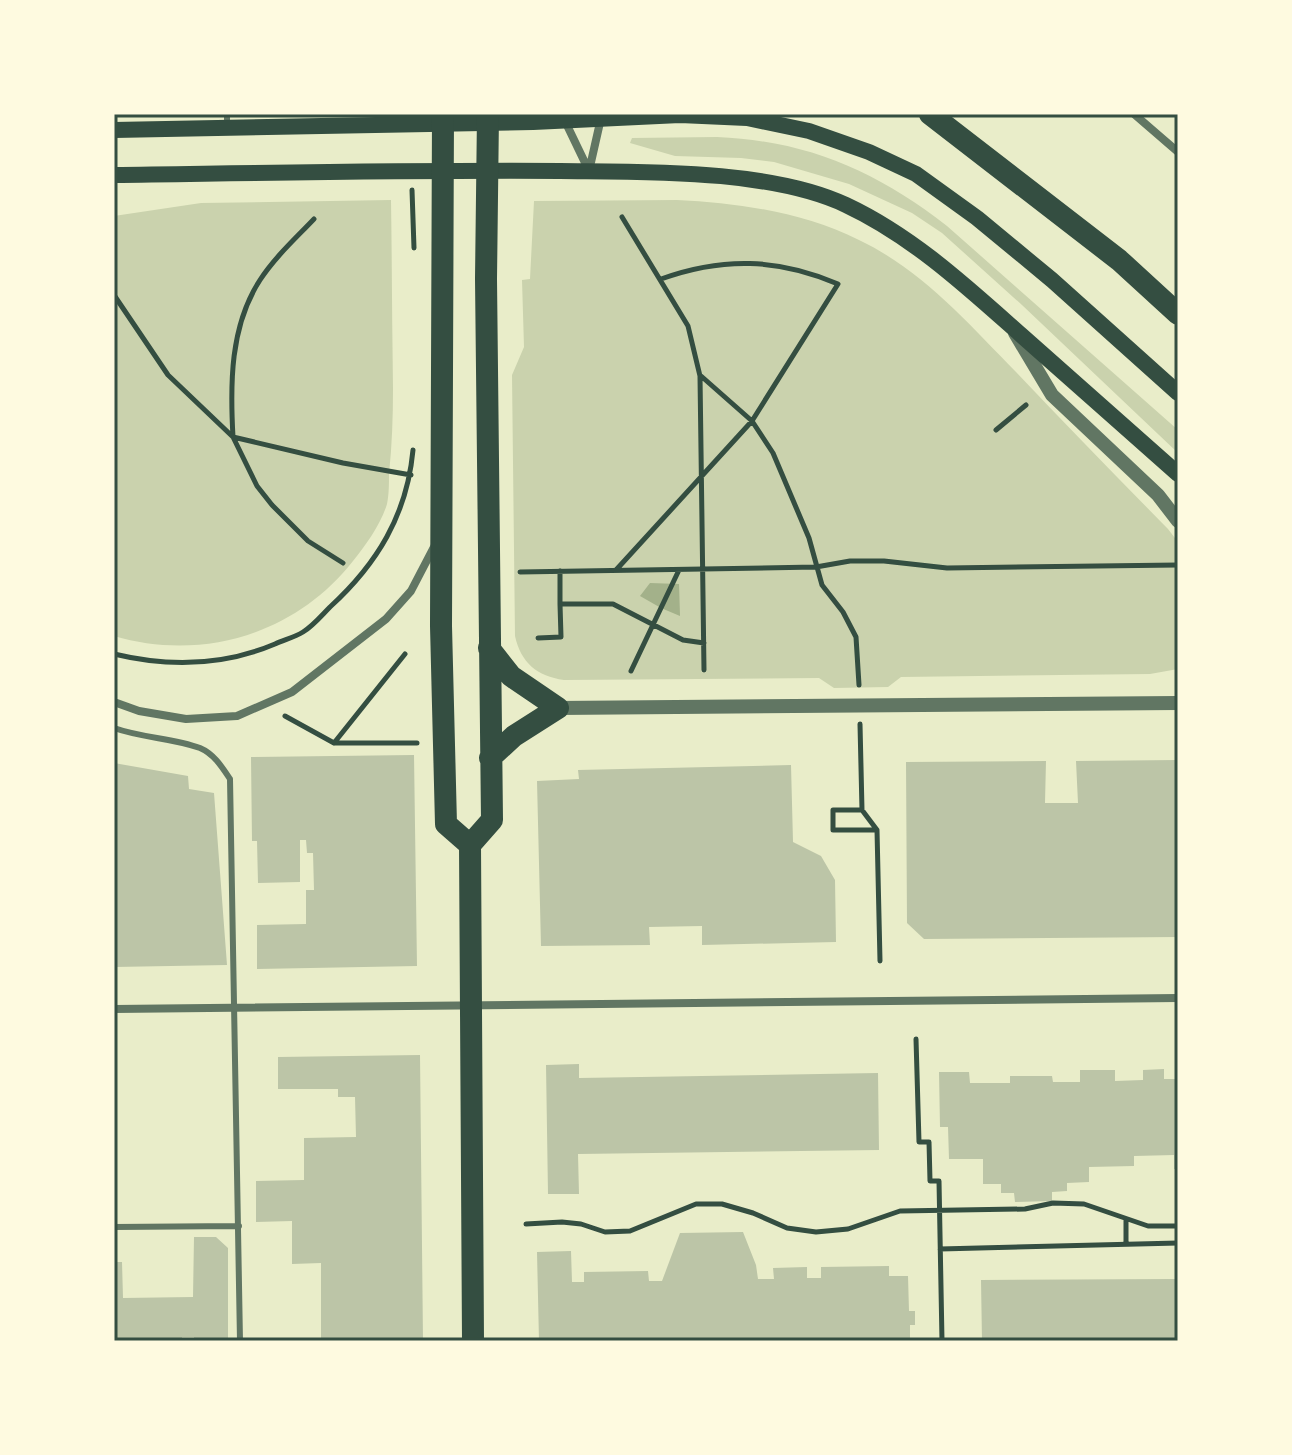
<svg xmlns="http://www.w3.org/2000/svg" width="1292" height="1455" font-family="Rubik,sans-serif">
<style>
.green{fill:#cad2ad}
.water{fill:#a3b18a}
.building{fill:#bcc5a7}
.lines{fill:none;stroke-linecap:round;stroke-linejoin:round}
.path{stroke:#344e41;stroke-width:5}
.service{stroke:#617663;stroke-width:6}
.minor{stroke:#617663;stroke-width:8}
.tertiary{stroke:#617663;stroke-width:14}
.secondary{stroke:#344e41;stroke-width:16}
.trunk{stroke:#344e41;stroke-width:22}
.neatline{fill:none;stroke:#344e41;stroke-width:3}
</style>
<rect width="100%" height="100%" fill="#e9edc9"/>
<path class="green" d="M 717,137 C 808,141 876,171 947,226 L 1178,430 L 1178,453 L 1022,305 L 942,233 L 912,213 L 849,184 L 774,162 L 741,158 L 675,156 L 630,143 L 632,138 Z
M 391,200 C 392,263 392,326 393,389 C 393,417 392,445 389,474 C 389,483 389,495 387,504 C 381,524 366,545 353,561 C 296,634 202,662 114,636 L 114,216 L 201,203 Z
M 677,200 C 739,203 803,212 859,240 C 922,270 968,323 1016,372 C 1066,425 1117,477 1168,529 L 1178,542 L 1178,669 L 1150,674 L 901,677 L 888,687 L 834,688 L 819,678 L 564,680 C 537,676 521,663 515,636 L 512,375 L 524,347 L 522,280 L 530,279 L 534,201 Z"/>
<path class="water" d="M 650,583 L 679,584 L 680,616 L 661,608 L 640,596 Z"/>
<path class="building" d="M 414,755 L 417,966 L 257,969 L 257,925 L 306,924 L 306,890 L 314,890 L 313,853 L 307,853 L 306,840 L 300,840 L 300,882 L 258,883 L 257,841 L 252,841 L 251,757 Z
M 1178,760 L 1178,937 L 924,939 L 907,923 L 906,762 L 1046,761 L 1045,803 L 1078,803 L 1076,761 Z
M 114,763 L 188,776 L 189,789 L 214,793 L 227,965 L 114,967 Z
M 791,765 L 793,842 L 821,856 L 835,880 L 836,942 L 702,945 L 702,926 L 649,927 L 650,945 L 541,946 L 537,781 L 579,779 L 578,770 Z
M 420,1055 L 423,1341 L 321,1341 L 321,1263 L 292,1264 L 292,1221 L 256,1222 L 256,1181 L 304,1180 L 304,1138 L 356,1137 L 355,1097 L 338,1097 L 338,1089 L 278,1089 L 278,1057 Z
M 579,1064 L 579,1078 L 878,1073 L 879,1150 L 578,1154 L 579,1194 L 548,1194 L 546,1065 Z
M 1164,1069 L 1164,1079 L 1178,1079 L 1178,1169 L 1174,1169 L 1174,1155 L 1134,1156 L 1134,1166 L 1089,1167 L 1089,1182 L 1067,1183 L 1067,1191 L 1052,1192 L 1052,1201 L 1015,1202 L 1014,1193 L 1001,1193 L 1001,1184 L 983,1184 L 983,1159 L 949,1159 L 948,1127 L 940,1127 L 939,1072 L 969,1072 L 970,1083 L 1010,1083 L 1010,1076 L 1052,1076 L 1053,1082 L 1080,1082 L 1080,1070 L 1115,1070 L 1115,1081 L 1143,1080 L 1143,1070 Z
M 743,1232 L 756,1265 L 758,1279 L 774,1279 L 773,1268 L 807,1267 L 807,1278 L 821,1278 L 821,1267 L 889,1266 L 889,1276 L 908,1276 L 909,1311 L 915,1311 L 915,1325 L 910,1325 L 910,1341 L 539,1341 L 537,1252 L 571,1251 L 572,1282 L 584,1282 L 584,1272 L 648,1271 L 649,1281 L 662,1281 L 680,1233 Z
M 194,1237 L 216,1237 L 228,1248 L 228,1341 L 194,1341 L 194,1337 L 182,1337 L 182,1341 L 114,1341 L 114,1262 L 122,1262 L 123,1298 L 193,1297 Z
M 1178,1279 L 1178,1341 L 982,1341 L 981,1280 Z"/>
<g class="lines">
<path class="path" d="M 412,190 L 414,248
M 622,217 L 688,326 L 700,376 L 704,670
M 314,219 C 295,239 275,257 260,280 C 230,326 230,384 233,437 L 343,463 L 411,475
M 114,295 L 168,375 L 233,437 L 257,486 L 272,505 L 308,541 L 343,563
M 701,376 L 752,421 L 773,453 L 809,538 L 822,585 L 843,612 L 856,637 L 859,685
M 996,430 L 1026,405
M 616,570 L 752,421 L 838,284 C 778,258 722,257 661,279
M 560,571 L 560,604
M 520,572 L 816,567 L 850,561 L 884,561 L 947,568 L 1178,565
M 538,638 L 561,637 L 560,604 L 613,604 L 683,640 L 704,643
M 114,654 C 168,667 223,666 275,644 C 284,640 295,637 303,632 C 313,626 322,615 330,607 C 377,564 407,515 413,450
M 631,671 L 679,570
M 285,716 L 334,743 L 417,743
M 860,724 L 862,810 L 877,830 L 880,961
M 334,743 L 405,654
M 862,810 L 833,810 L 833,830 L 877,830
M 916,1039 L 919,1142 L 929,1142 L 930,1181 L 939,1181 L 942,1341
M 1126,1220 L 1126,1244
M 526,1224 L 562,1222 L 581,1224 L 605,1232 L 630,1231 L 696,1204 L 722,1204 L 753,1213 L 787,1228 L 816,1232 L 848,1229 L 900,1211 L 1025,1209 L 1053,1203 L 1084,1204 L 1148,1226 L 1178,1226
M 940,1249 L 1178,1243"/>
<path class="service" d="M 227,114 L 227,127
M 114,728 C 142,738 173,738 200,748 C 214,754 222,767 230,779 L 240,1341
M 114,1227 L 239,1226"/>
<path class="minor" d="M 1134,114 L 1178,152
M 564,119 L 589,171
M 589,171 L 601,118
M 114,702 L 139,711 L 186,719 L 237,716 L 292,692 L 386,619 L 411,591 L 435,545
M 114,1009 L 1178,998"/>
<path class="tertiary" d="M 1015,333 L 1052,395 L 1158,495 L 1178,521
M 558,708 L 1178,703"/>
<path class="secondary" d="M 114,130 L 533,122 L 680,115 L 747,118 L 809,131 L 869,152 L 916,174 L 977,218 L 1052,280 L 1178,393
M 114,175 C 263,173 411,170 560,171 C 644,172 770,169 846,205 C 912,236 966,286 1020,334 C 1073,381 1125,427 1178,474"/>
<path class="trunk" d="M 443,114 L 441,626 L 446,824 L 470,845
M 930,114 L 1119,260 L 1178,314
M 489,648 L 511,676 L 558,708 L 514,736 L 490,758
M 473,1341 L 470,845 L 492,820 L 486,279 L 488,114"/>
</g>
<rect width="1292" height="1455" fill="none" stroke="#fefae0" stroke-width="232"/>
<rect x="116" y="116" width="1060" height="1223" class="neatline"/>
</svg>
